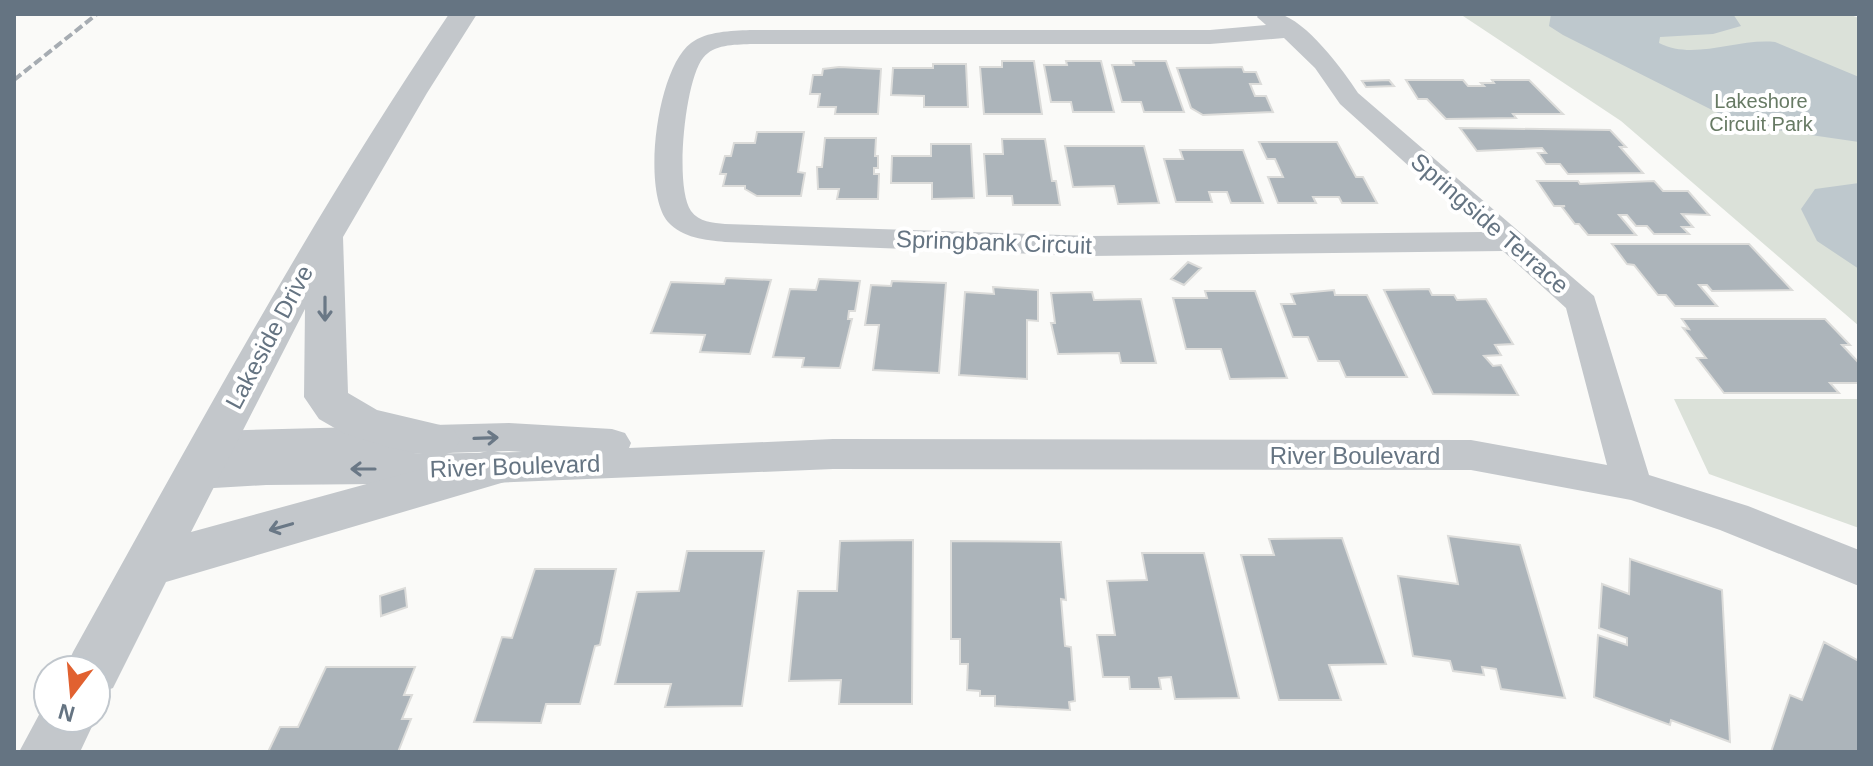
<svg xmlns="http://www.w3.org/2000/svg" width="1873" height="766" font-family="Helvetica,sans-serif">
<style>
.green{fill:#dbe1d9}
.water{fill:#bec8cd}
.building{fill:#acb4ba;stroke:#dcdcda;stroke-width:2}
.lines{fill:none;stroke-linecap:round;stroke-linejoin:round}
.minor{fill:#c3c7cb;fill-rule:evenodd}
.tertiary{fill:#c3c7cb;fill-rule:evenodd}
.rail{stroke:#a6acb2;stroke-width:4;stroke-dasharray:9 4;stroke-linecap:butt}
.oneway{stroke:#6a7886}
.labels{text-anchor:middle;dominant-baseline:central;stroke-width:8;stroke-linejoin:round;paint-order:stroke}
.far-park-label{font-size:20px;fill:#677a64;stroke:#fff}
.street-label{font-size:24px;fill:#657482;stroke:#fff}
</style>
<rect width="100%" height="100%" fill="#fafaf8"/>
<path class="green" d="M 1460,14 L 1848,14 L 1859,18 L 1859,326 L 1621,121 Z
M 1674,399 L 1859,399 L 1859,528 L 1709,474 Z"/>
<path class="water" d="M 1551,14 L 1733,14 L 1741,26 L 1713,34 L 1660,37 L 1659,43 C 1694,61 1737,38 1775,42 L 1859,77 L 1859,142 L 1776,130 L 1724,116 L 1563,35 L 1549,26 Z
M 1859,183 L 1859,269 L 1817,241 L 1801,209 L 1815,189 Z"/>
<path class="building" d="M 1002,61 L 1034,61 L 1042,114 L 984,114 L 980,67 L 1002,67 Z
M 1066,61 L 1101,61 L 1114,112 L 1073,112 L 1071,102 L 1051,102 L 1044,65 L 1067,65 Z
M 1133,61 L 1166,61 L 1184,112 L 1144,112 L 1141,102 L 1122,102 L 1112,65 L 1134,65 Z
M 933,64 L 966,64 L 968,107 L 924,107 L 924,96 L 891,95 L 893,68 L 933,68 Z
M 839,67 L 881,69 L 878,114 L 835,114 L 836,107 L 818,107 L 820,94 L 810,94 L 813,75 L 822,75 L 823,69 Z
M 1242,67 L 1244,72 L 1256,72 L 1261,84 L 1250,84 L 1255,96 L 1266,96 L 1273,112 L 1203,115 L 1191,108 L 1177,68 Z
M 1389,80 L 1394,86 L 1366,87 L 1362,81 Z
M 1406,80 L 1463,80 L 1468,86 L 1484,86 L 1481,83 L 1494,83 L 1492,80 L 1529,80 L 1563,114 L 1513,114 L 1516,118 L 1446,119 L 1427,99 L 1418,99 Z
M 1460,128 L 1610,130 L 1626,147 L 1620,147 L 1643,173 L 1568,174 L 1560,164 L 1546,164 L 1538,153 L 1546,153 L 1542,148 L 1477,151 Z
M 757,132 L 804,132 L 798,172 L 805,173 L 801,196 L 757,196 L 745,189 L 745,186 L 723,186 L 726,174 L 720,174 L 725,156 L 731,156 L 734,143 L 755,143 Z
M 825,138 L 876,138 L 875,156 L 878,156 L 878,168 L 874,168 L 874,174 L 879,174 L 878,199 L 837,199 L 839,189 L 818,189 L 817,167 L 822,167 Z
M 1002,139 L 1045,139 L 1052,181 L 1056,181 L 1060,205 L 1013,205 L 1012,196 L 987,196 L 984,154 L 1003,154 Z
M 1259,142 L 1337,142 L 1356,177 L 1363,177 L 1377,203 L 1342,203 L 1339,197 L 1313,197 L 1316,203 L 1278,203 L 1268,177 L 1283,177 L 1275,159 L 1267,159 Z
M 931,144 L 971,144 L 974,198 L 932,199 L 932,183 L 891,183 L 892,156 L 931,156 Z
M 1065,146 L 1144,146 L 1159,203 L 1118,204 L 1114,186 L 1073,187 Z
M 1180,150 L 1243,150 L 1263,203 L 1231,203 L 1227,192 L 1209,192 L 1212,202 L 1176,202 L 1164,159 L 1183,159 Z
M 1537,181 L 1578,181 L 1580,184 L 1654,181 L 1663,191 L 1688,191 L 1709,215 L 1682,214 L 1693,227 L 1682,227 L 1689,234 L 1654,234 L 1647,226 L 1636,226 L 1627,215 L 1619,215 L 1636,235 L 1588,235 L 1579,224 L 1575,224 L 1562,207 L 1565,206 L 1554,206 Z
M 1612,244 L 1749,244 L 1792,290 L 1712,291 L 1707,285 L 1699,285 L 1717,306 L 1675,306 L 1666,295 L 1658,295 L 1634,265 L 1627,264 Z
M 1188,262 L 1201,268 L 1184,285 L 1171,279 Z
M 726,278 L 771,280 L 750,354 L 700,352 L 705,335 L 651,333 L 671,282 L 724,284 Z
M 819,279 L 860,281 L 855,311 L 849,311 L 848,319 L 852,319 L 840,368 L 802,367 L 804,358 L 773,357 L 790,289 L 816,290 Z
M 892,281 L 946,283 L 939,373 L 873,370 L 879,325 L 865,325 L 871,285 L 891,286 Z
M 993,287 L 1038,290 L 1038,321 L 1027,320 L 1027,379 L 959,375 L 965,292 L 994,294 Z
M 1429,289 L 1432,295 L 1454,295 L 1457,300 L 1486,299 L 1513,344 L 1495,345 L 1501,355 L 1484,356 L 1493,366 L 1501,365 L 1518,395 L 1433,394 L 1384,290 Z
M 1334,290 L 1335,295 L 1367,295 L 1407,377 L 1346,377 L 1339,361 L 1318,361 L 1308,337 L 1293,337 L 1281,304 L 1295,304 L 1291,294 Z
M 1205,291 L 1255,291 L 1287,378 L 1230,379 L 1221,349 L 1186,349 L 1173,298 L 1207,298 Z
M 1092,292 L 1094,300 L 1141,299 L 1156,363 L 1121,363 L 1119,353 L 1058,354 L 1051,323 L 1055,323 L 1051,293 Z
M 1682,319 L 1825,319 L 1850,345 L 1842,345 L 1859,363 L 1859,383 L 1830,383 L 1839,393 L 1724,393 L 1697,358 L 1706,358 L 1683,328 L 1689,329 Z
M 1448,536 L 1520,545 L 1565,698 L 1501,689 L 1496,669 L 1482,667 L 1484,675 L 1453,671 L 1450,661 L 1413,656 L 1398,576 L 1458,584 Z
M 1342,538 L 1386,664 L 1329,665 L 1341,700 L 1279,700 L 1241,555 L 1274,555 L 1269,539 Z
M 913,540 L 912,704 L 839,704 L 841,680 L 789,681 L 798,591 L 837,591 L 840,541 Z
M 951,541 L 1061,542 L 1066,600 L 1061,599 L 1065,646 L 1071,647 L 1075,701 L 1069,702 L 1070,710 L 995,706 L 995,696 L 980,696 L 980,691 L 967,690 L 968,664 L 960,664 L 960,639 L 951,639 Z
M 687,551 L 764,551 L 742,706 L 665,707 L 671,684 L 615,684 L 637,592 L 679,591 Z
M 1142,553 L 1204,553 L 1239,698 L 1175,699 L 1171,677 L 1159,678 L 1161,689 L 1130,689 L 1129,677 L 1103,677 L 1097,635 L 1115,635 L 1107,581 L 1147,580 Z
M 1630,559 L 1722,590 L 1730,742 L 1671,720 L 1670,725 L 1594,697 L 1598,635 L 1627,645 L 1627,638 L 1599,628 L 1602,584 L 1629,594 Z
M 535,569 L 616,569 L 600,645 L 595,646 L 580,704 L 546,704 L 541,723 L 474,722 L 502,637 L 512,638 Z
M 405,588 L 407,607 L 381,616 L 380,596 Z
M 1824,642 L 1859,661 L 1859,752 L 1771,752 L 1790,695 L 1802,700 Z
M 326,667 L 415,667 L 404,695 L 412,695 L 402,719 L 411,719 L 398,752 L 268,752 L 280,727 L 298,727 Z"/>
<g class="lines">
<path class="minor" d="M 1259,14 C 1265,14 1273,13 1279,14 C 1306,20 1343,70 1358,93 L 1594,296 L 1649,475 L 1748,506 L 1859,550 L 1859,586 L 1720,530 L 1631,500 L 1471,470 L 833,469 L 491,483 L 266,485 L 197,489 L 183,485 L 177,474 L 183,463 L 209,458 L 199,455 L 193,445 L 199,435 L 212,431 L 509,423 L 612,429 L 625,433 L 631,443 L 629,448 L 833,439 L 1471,440 L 1607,465 L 1566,308 L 1503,251 L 1091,256 L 725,242 C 706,240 682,238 668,222 C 641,190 657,68 691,43 C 707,31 731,31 750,30 L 1210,30 L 1266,25 L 1257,17 ZM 1284,38 L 1315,68 L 1340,104 L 1482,232 L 1091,236 L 725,224 C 713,223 699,222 691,211 C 674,187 685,80 703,58 C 714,44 734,45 750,44 L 1210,44 ZM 522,452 L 413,454 L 509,451 Z"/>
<path class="tertiary" d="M 449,14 L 477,14 L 427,93 L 343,237 L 348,393 L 377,410 L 453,428 L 460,440 L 453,452 L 437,457 L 392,448 L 345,434 L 319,419 L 304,397 L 305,309 L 191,532 L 491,450 L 508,455 L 515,468 L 508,481 L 166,582 L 113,688 L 96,694 L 96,670 L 65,670 L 73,652 C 193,436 310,219 449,14 Z
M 48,698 L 48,718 L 96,718 L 80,752 L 19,752 Z"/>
<path class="rail" d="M 14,80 L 97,14"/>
</g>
<defs><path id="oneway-shaft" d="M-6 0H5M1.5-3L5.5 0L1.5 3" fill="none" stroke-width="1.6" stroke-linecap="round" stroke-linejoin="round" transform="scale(2)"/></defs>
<g class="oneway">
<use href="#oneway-shaft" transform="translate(325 309) rotate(90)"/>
<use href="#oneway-shaft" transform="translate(486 438) rotate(-2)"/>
<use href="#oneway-shaft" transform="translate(363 469) rotate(180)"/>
<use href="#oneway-shaft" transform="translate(281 527) rotate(164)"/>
</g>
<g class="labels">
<g class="far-park-label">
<text x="1761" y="101">Lakeshore<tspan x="1761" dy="23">Circuit Park</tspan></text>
</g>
<g class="street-label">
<text transform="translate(1490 223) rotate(41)">Springside Terrace</text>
<text transform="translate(994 242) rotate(2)">Springbank Circuit</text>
<text transform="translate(269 337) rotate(-62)">Lakeside Drive</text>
<text x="1355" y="455">River Boulevard</text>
<text transform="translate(515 466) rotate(-2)">River Boulevard</text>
</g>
</g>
<rect width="1873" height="766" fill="none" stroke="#657482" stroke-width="32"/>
<g transform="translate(72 694) rotate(196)"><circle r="38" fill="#ffffff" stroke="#c1c7cd" stroke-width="2"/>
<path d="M0-6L14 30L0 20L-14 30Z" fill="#e16130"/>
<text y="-12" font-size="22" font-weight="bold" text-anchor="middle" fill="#657482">N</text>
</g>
</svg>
